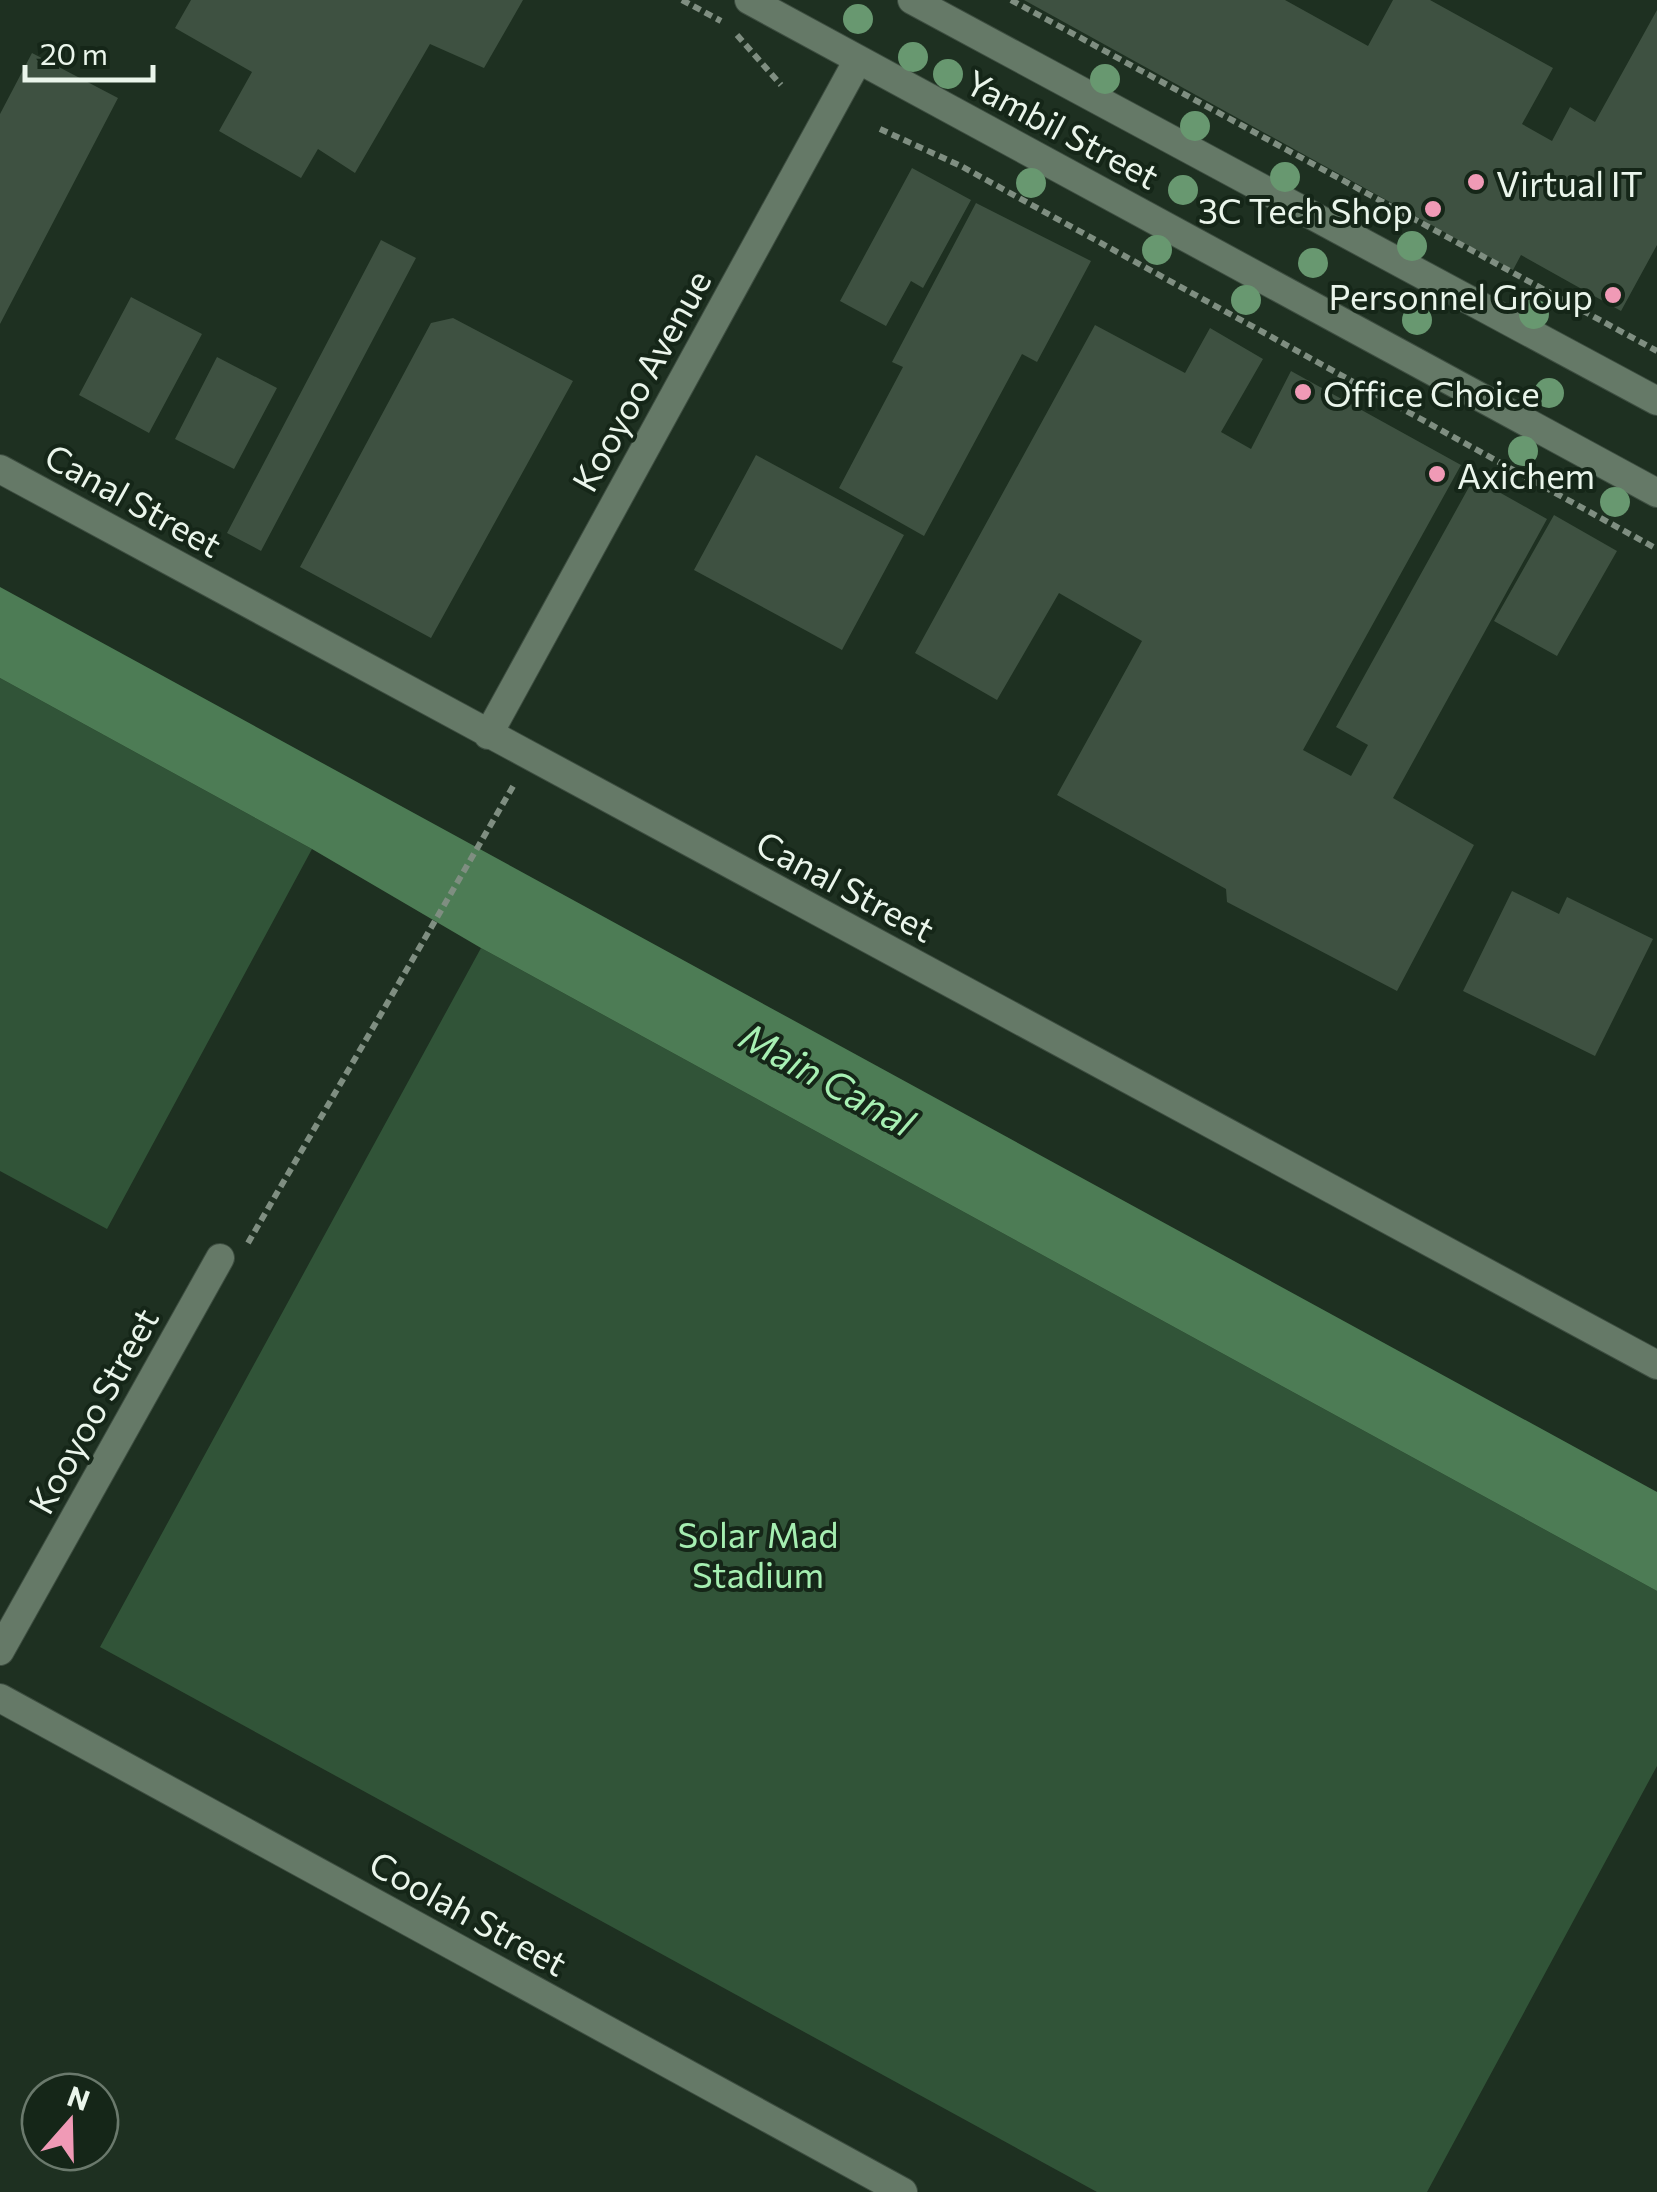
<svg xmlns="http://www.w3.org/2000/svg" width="1657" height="2192" font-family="Commissioner,sans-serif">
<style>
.green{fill:#315438}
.water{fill:#4d7c55}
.building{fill:#3e5141}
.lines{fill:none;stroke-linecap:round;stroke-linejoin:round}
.minor-casing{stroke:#3d4d40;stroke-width:30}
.path{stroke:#7f8e81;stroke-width:6;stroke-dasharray:8 5;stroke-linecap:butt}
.minor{stroke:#657967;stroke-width:28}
.tree{fill:#689870}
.poi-dot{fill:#f09ab6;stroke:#152618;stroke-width:4}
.labels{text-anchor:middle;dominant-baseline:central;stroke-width:8;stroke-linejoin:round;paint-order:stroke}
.street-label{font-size:35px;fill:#eaf5eb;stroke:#152618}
.poi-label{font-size:35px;fill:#eaf5eb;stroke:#152618;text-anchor:start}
.park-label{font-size:35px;fill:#a5eeb1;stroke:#152618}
.water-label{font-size:38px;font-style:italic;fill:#a7f0b3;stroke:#152618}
</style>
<rect width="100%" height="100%" fill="#1e3021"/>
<path class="green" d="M 0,678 L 312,849 L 107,1229 L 0,1171 Z
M 481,948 L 1657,1591 L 1657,1766 L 1427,2192 L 1097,2192 L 100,1647 Z"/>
<path class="water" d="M 0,587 L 1657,1492 L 1657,1591 L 481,948 L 312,849 L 0,678 Z"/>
<path class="building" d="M 191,0 L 523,0 L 484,68 L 430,44 L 355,173 L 318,149 L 301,178 L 219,131 L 252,72 L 175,28 Z
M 1024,0 L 1285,0 L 1368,46 L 1393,0 L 1430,0 L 1553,68 L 1522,124 L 1552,141 L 1570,107 L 1595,122 L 1657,10 L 1657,245 L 1621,311 L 1521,255 L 1513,270 Z
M 32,53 L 118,98 L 0,324 L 0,114 Z
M 912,168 L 971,200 L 923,288 L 911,281 L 886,326 L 840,301 Z
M 976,203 L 1091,261 L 1037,362 L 1022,354 L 924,536 L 839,488 L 903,367 L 892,362 Z
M 381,240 L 416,258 L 261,551 L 227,533 Z
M 131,297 L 202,334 L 149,433 L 79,395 Z
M 453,318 L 573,381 L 431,638 L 300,567 L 431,323 Z
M 1095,325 L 1185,373 L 1210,328 L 1263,359 L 1221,432 L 1251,449 L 1291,371 L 1461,465 L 1303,750 L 1351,776 L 1368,745 L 1336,727 L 1474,478 L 1547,519 L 1393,798 L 1474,845 L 1397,991 L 1227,902 L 1226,889 L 1057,795 L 1142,641 L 1059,593 L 997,700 L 915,653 Z
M 217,357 L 277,388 L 234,469 L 175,439 Z
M 756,455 L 904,535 L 842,650 L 694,570 Z
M 1554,515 L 1617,551 L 1557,656 L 1494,621 Z
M 1512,891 L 1559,914 L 1567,897 L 1653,939 L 1595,1056 L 1463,991 Z"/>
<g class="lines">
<g class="minor-casing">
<path id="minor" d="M 749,0 L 1657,493
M 912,0 L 1657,401
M 0,469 L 1657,1365
M 488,735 L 858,60
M 0,1651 L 220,1258
M 0,1698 L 903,2192"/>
</g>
<path class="path" d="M 682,0 L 721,21
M 1011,0 L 1657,351
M 737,35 L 781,85
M 880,129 L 961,166 L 1657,549
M 248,1243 L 515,783"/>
<use href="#minor" class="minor"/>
</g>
<g class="tree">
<circle cx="858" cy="19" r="15"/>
<circle cx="913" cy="57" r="15"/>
<circle cx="948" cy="74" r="15"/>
<circle cx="1105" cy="79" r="15"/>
<circle cx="1195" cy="126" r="15"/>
<circle cx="1285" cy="177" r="15"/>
<circle cx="1031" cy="183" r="15"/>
<circle cx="1183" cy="190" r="15"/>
<circle cx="1412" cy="246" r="15"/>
<circle cx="1157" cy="250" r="15"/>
<circle cx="1313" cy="263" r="15"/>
<circle cx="1246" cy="300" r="15"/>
<circle cx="1534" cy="314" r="15"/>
<circle cx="1417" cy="320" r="15"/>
<circle cx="1549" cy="393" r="15"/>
<circle cx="1523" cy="451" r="15"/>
<circle cx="1615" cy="502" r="15"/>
</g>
<g class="poi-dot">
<circle cx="1476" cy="182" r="10"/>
<circle cx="1433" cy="209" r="10"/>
<circle cx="1613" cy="295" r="10"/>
<circle cx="1303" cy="392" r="10"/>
<circle cx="1437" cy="474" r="10"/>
</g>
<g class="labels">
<g class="street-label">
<text transform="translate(1063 128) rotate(28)">Yambil Street</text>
<text transform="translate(640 380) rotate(-61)">Kooyoo Avenue</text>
<text transform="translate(134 499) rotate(29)">Canal Street</text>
<text transform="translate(846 885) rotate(28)">Canal Street</text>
<text transform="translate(92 1410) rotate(-61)">Kooyoo Street</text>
<text transform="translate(469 1912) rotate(29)">Coolah Street</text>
</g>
<g class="poi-label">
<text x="1496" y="182">Virtual IT</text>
<text x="1413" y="209" text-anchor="end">3C Tech Shop</text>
<text x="1593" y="295" text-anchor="end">Personnel Group</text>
<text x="1323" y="392">Office Choice</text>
<text x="1457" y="474">Axichem</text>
</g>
<g class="park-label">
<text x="758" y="1533">Solar Mad<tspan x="758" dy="40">Stadium</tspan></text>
</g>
<g class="water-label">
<text transform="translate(828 1078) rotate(29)">Main Canal</text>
</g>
</g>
<g transform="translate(70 2122) rotate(20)"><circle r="48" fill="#152618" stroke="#6a796c" stroke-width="2.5"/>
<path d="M0-8L18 38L0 25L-18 38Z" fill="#f09ab6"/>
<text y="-15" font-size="28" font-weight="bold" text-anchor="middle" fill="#eaf5eb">N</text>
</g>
<path d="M25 65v15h128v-15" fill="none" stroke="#eaf5eb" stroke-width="5"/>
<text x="40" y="65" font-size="30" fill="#eaf5eb" stroke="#152618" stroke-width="8" paint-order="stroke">20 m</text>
</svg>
